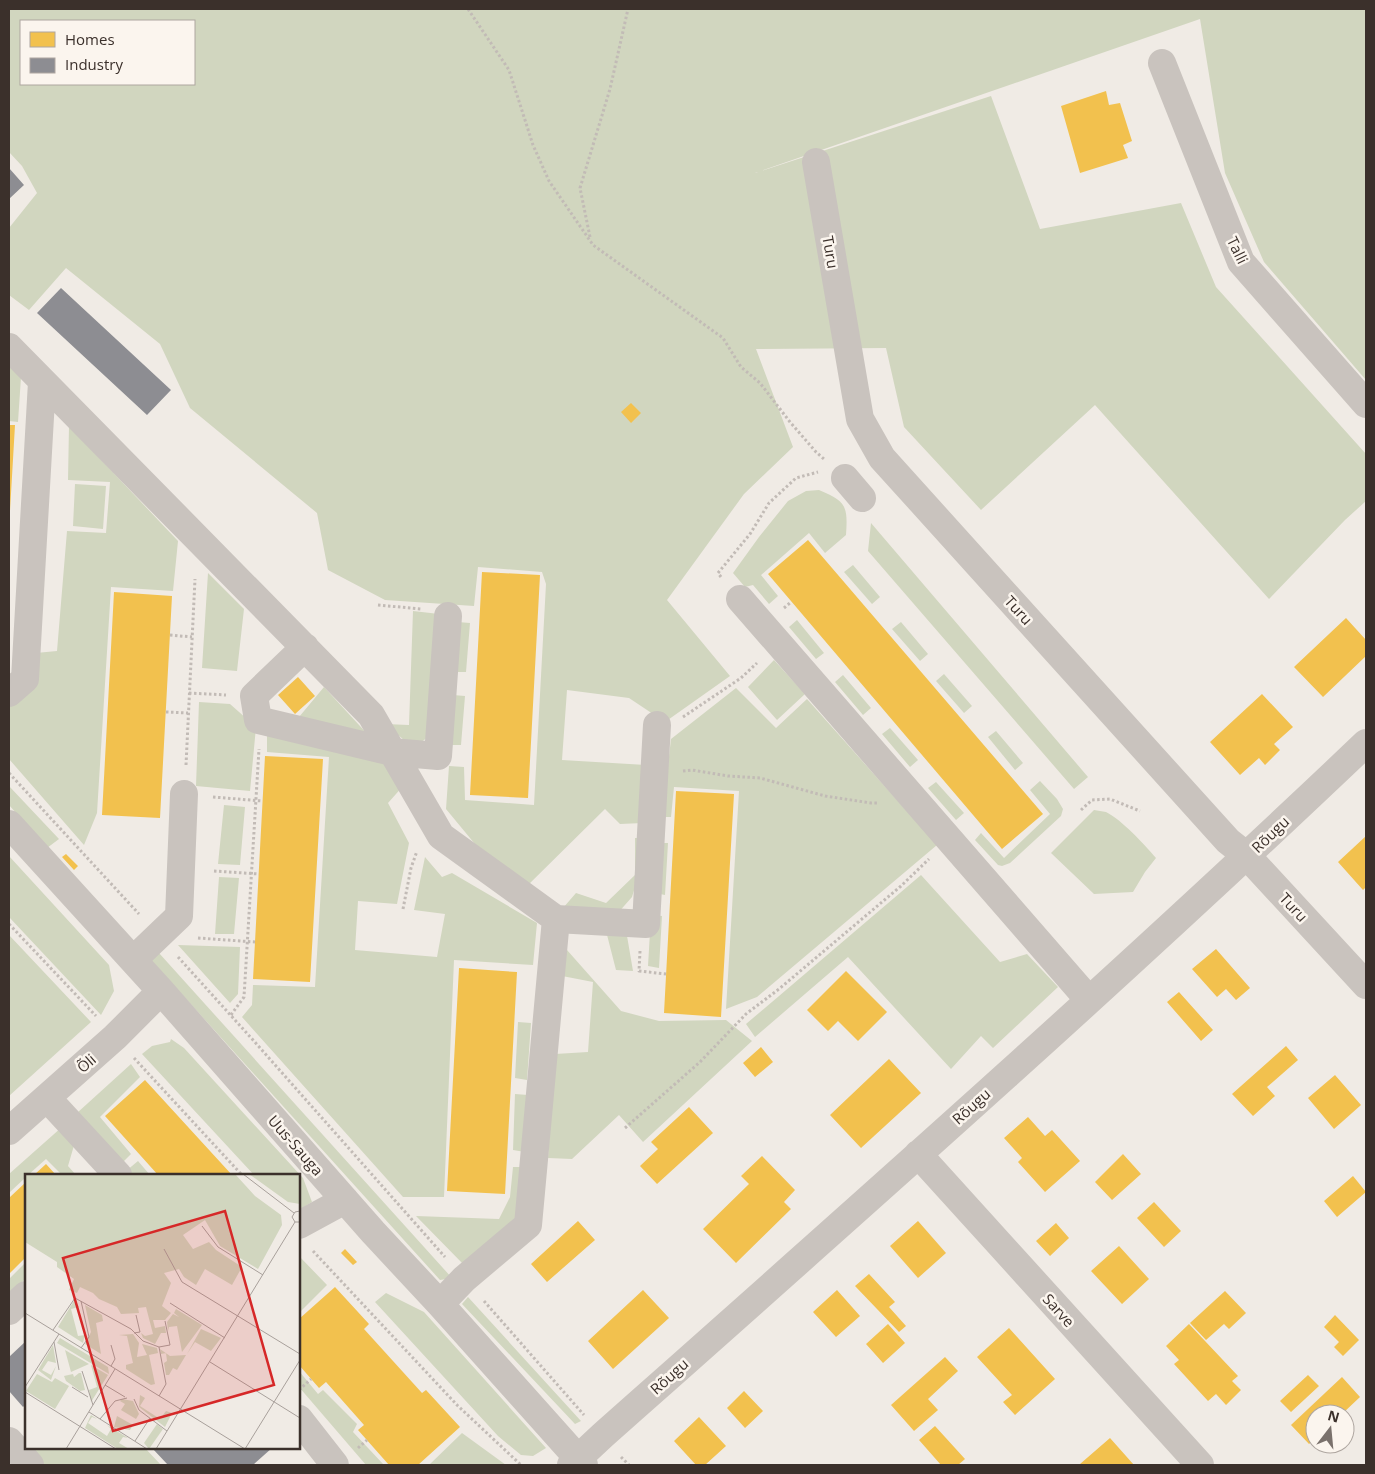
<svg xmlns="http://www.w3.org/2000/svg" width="1375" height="1474" font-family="'Open Sans',sans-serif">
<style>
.green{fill:#d1d6bf;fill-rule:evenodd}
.homes{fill:#f2c14e}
.industry{fill:#8d8d92}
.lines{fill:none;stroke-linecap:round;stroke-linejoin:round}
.path{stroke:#c2bbb6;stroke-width:3;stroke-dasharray:2.5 2.5;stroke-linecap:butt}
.minor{stroke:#c9c3be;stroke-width:28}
.labels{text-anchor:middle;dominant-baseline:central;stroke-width:5;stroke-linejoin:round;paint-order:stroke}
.street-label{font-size:15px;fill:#3b302b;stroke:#fbf5ee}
.inset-road{fill:none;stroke:#a8a09b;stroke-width:1}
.view{fill:#d62828;fill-opacity:0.15;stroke:#d62828;stroke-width:2.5}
.inset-edge{fill:none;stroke:#3b302b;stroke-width:2.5}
</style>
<rect width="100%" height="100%" fill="#f0ebe5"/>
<path class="green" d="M 9,9 L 1366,9 L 1366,380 L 1264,262 L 1225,173 L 1200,19 L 755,173 L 991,96 L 1040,229 L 1181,203 L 1216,287 L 1366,454 L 1366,501 L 1345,520 L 1269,599 L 1095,405 L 981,510 L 904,427 L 886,348 L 756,349 L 793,447 L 744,494 L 667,600 L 730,676 L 665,722 L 629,698 L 567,690 L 562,760 L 646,765 L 643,823 L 620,824 L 605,809 L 525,888 L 489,861 L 446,809 L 449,766 L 464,767 L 465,800 L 534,805 L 546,584 L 542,572 L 478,567 L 474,606 L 385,600 L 328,570 L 317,513 L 190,408 L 160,344 L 66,268 L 29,310 L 9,295 L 9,228 L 37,193 L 22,166 L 9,152 ZM 21,21 L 194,21 L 194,84 L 21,84 Z
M 9,363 L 21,377 L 18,422 L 9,421 Z
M 69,426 L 178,541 L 173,591 L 111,587 L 97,813 L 84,845 L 9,759 L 9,706 L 36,653 L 57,651 L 67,531 L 106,533 L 110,482 L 68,480 Z
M 75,484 L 106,486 L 103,529 L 73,526 Z
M 819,490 C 846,501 848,506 846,535 L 825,553 L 809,533 L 761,575 L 778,596 L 769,604 L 753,585 L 745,587 L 733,573 L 759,537 L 788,501 L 806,491 Z
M 871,523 L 1088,777 L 1074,789 L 868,551 Z
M 853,565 L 880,597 L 872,604 L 844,572 Z
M 208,573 L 244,609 L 237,671 L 202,668 Z
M 413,611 L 439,614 L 427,738 L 421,742 L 404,740 L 385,724 L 409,725 Z
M 797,620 L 824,653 L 816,659 L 789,627 Z
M 458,622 L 470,623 L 466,672 L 453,672 Z
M 901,622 L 928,654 L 920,661 L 892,629 Z
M 774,660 L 805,694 L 777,720 L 748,687 Z
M 944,674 L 972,706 L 964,713 L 936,681 Z
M 843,675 L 871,708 L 863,715 L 835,682 Z
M 324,687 L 371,738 L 299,717 Z
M 736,688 L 776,728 L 807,699 L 937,845 L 757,997 L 726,1009 L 739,791 L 674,787 L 671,817 L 662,817 L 671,739 Z
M 453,695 L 465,696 L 461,745 L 448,745 Z
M 199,702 L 230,704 L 256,727 L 250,791 L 196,786 Z
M 890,728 L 918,760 L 910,767 L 882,734 Z
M 267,730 L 380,755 L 404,785 L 388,803 L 409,843 L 397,904 L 358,901 L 355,950 L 437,957 L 445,914 L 414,910 L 425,857 L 442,877 L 452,873 L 537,923 L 533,965 L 454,960 L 444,1197 L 403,1197 L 242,1017 L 252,1005 L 253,985 L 315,987 L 329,757 L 267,752 Z
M 996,731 L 1023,763 L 1015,770 L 988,737 Z
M 1040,781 L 1057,799 L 1063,809 L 1061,816 L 1010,863 L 1002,866 L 998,865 L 975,840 L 981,833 L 1004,858 L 1050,814 L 1030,790 Z
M 936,782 L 964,813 L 956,820 L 928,788 Z
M 9,786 L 59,839 L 47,848 L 9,805 Z
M 224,805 L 245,807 L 240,865 L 218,864 Z
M 1094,810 C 1098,811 1102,811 1106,812 C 1122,820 1144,844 1156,858 L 1145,872 L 1133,892 L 1094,894 L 1051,853 Z
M 635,838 L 642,838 L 637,880 L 632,897 L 617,914 L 563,908 L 576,893 L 606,903 L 635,875 Z
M 657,843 L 668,843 L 665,895 L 655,893 Z
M 9,856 L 109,965 L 114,991 L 101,1015 L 9,917 Z
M 921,875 L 1000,962 L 1027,954 L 1058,987 L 993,1048 L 981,1036 L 951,1069 L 848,957 L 755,1037 L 746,1024 Z
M 219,877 L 239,878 L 234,934 L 215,934 Z
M 651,915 L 662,916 L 659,968 L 648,966 Z
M 626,930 L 633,971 L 616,970 L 606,931 Z
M 9,935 L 91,1022 L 9,1096 Z
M 559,941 L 621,1011 L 659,1021 L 726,1020 L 752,1041 L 643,1142 L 619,1115 L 572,1159 L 548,1158 L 555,1054 L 588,1052 L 593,982 L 557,975 Z
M 178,945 L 240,947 L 238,994 L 230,1003 Z
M 159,953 L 452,1278 L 440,1280 L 150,959 Z
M 518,1022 L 531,1023 L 527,1080 L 515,1078 Z
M 171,1039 L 184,1048 L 303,1178 L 312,1202 L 299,1210 L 299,1175 L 254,1175 L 142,1054 L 152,1046 L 170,1042 Z
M 131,1064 L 140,1077 L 100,1117 L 131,1154 L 119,1166 L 77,1113 Z
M 515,1094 L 528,1095 L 525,1152 L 513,1150 Z
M 62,1127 L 75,1142 L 68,1166 L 76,1175 L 62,1175 L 46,1159 L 28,1175 L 26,1175 L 26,1177 L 9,1193 L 9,1174 Z
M 138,1161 L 150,1175 L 130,1175 L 126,1171 Z
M 513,1167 L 524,1167 L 516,1221 L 464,1265 L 416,1216 L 499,1219 L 510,1197 Z
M 299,1256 L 327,1285 L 299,1313 Z
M 26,1262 L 26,1278 L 9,1296 L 9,1279 Z
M 386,1293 L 424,1312 L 546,1448 L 533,1456 L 521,1455 L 498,1436 L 375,1302 Z
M 468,1297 L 581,1421 L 575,1424 L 462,1304 Z
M 299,1371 L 318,1394 L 323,1390 L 357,1424 L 353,1432 L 384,1465 L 366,1465 L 299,1387 Z
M 462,1433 L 506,1465 L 429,1465 Z
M 26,1448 L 145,1448 L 161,1465 L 39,1465 Z"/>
<path class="homes" d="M 1106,91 L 1109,105 L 1120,103 L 1132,141 L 1123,145 L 1128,158 L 1080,173 L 1061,106 Z
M 631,403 L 641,413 L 631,423 L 621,412 Z
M 9,425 L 15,425 L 10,511 L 9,511 Z
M 808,540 L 1043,814 L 1002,849 L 768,574 Z
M 482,572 L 540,575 L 528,798 L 470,795 Z
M 114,592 L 172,596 L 160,818 L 102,815 Z
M 1346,618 L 1366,640 L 1366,656 L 1323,697 L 1294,667 Z
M 298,677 L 315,696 L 295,714 L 278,695 Z
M 1262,694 L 1293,727 L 1274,744 L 1280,750 L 1265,765 L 1259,758 L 1240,775 L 1210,742 Z
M 265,756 L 323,759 L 310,982 L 253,979 Z
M 676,791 L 734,794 L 721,1017 L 664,1013 Z
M 1366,836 L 1366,887 L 1363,890 L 1338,862 Z
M 66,854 L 78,866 L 74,870 L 62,857 Z
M 1216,949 L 1250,988 L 1236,1000 L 1226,989 L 1217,997 L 1192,969 Z
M 459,968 L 517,972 L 505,1194 L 447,1191 Z
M 846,971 L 887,1012 L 858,1041 L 838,1021 L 828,1031 L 807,1010 Z
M 1179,992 L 1213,1030 L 1201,1041 L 1167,1002 Z
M 1286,1046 L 1298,1060 L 1267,1087 L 1275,1096 L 1253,1116 L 1232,1094 Z
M 761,1047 L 773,1062 L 755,1077 L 743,1063 Z
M 889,1059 L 921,1093 L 861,1148 L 830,1115 Z
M 1335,1075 L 1361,1105 L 1334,1129 L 1308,1098 Z
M 145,1080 L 232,1175 L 158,1175 L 105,1116 Z
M 689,1107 L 713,1133 L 657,1184 L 640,1166 L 658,1149 L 651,1142 Z
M 1028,1117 L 1045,1136 L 1052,1130 L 1080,1161 L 1045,1192 L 1018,1162 L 1022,1158 L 1004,1138 Z
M 1123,1154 L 1141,1174 L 1112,1200 L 1095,1182 Z
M 762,1156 L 795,1190 L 784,1202 L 791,1209 L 736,1263 L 703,1229 L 749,1184 L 741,1176 Z
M 46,1164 L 56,1175 L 34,1175 Z
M 1353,1176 L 1366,1192 L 1337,1217 L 1324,1201 Z
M 26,1182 L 26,1257 L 9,1274 L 9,1198 Z
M 1154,1202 L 1181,1231 L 1164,1247 L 1137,1218 Z
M 578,1221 L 595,1240 L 547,1282 L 531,1264 Z
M 918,1221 L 946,1253 L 918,1278 L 890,1246 Z
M 1056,1223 L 1069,1238 L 1050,1256 L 1036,1241 Z
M 1119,1246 L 1149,1279 L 1122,1304 L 1091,1271 Z
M 345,1249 L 357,1262 L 353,1265 L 341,1253 Z
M 869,1274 L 895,1302 L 889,1307 L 906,1326 L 899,1332 L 855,1286 Z
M 335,1287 L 369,1324 L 364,1329 L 422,1393 L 426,1390 L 460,1427 L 418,1465 L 389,1465 L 358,1430 L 364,1425 L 326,1382 L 319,1388 L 299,1365 L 299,1319 Z
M 643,1290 L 669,1318 L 613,1369 L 588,1341 Z
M 837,1290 L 860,1316 L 836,1337 L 813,1312 Z
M 1225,1291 L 1246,1313 L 1229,1329 L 1224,1324 L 1206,1340 L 1190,1323 Z
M 1335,1315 L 1359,1340 L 1343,1356 L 1334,1347 L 1339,1342 L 1324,1327 Z
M 888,1324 L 905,1343 L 883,1363 L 866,1344 Z
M 1189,1324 L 1238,1376 L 1232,1381 L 1241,1390 L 1226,1405 L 1216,1394 L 1208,1401 L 1174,1364 L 1179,1360 L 1166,1346 Z
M 1009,1328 L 1055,1379 L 1015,1415 L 1003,1402 L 1012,1395 L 977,1357 Z
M 945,1357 L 958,1371 L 928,1399 L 938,1410 L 914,1431 L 891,1405 Z
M 1308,1375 L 1319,1386 L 1291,1412 L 1280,1401 Z
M 1342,1377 L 1360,1397 L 1342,1414 L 1315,1414 L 1315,1439 L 1309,1444 L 1291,1425 Z
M 744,1391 L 763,1411 L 745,1428 L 727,1408 Z
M 699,1417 L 726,1446 L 705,1465 L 696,1465 L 674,1441 Z
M 935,1426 L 965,1459 L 958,1465 L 941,1465 L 919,1440 Z
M 1110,1438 L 1134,1465 L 1081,1465 L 1080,1464 Z"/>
<path class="industry" d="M 9,168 L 24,185 L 9,199 Z
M 61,288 L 171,390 L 147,415 L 37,313 Z
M 26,1341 L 26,1404 L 23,1407 L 9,1391 L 9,1357 Z
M 152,1448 L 272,1448 L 253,1465 L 168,1465 Z"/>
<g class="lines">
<path class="path" d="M 468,9 L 509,70 L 533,145 L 549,181 L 593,245 L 723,338 L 741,367 L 760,383 L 790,422 L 816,452 L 824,459
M 590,237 L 580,188 L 610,89 L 628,9
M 721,577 L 718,573 L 750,534 L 769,503 L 796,478 L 818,472
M 378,605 L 421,609
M 784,608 L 791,602
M 170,635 L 192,637
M 189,693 L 226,695
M 166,712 L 188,713
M 683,717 L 741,678 L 757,663
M 186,765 L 195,579
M 683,771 L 692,770 L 728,776 L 760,778 L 825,796 L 871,803 L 878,803
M 9,773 L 139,914
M 213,797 L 262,801
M 1081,810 L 1092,800 L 1110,799 L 1140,811
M 214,871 L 259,874
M 403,909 L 411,868 L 417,851
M 9,924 L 96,1016
M 198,938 L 255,942
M 640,951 L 639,971 L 666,974
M 178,957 L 253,1040 L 445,1257
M 231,1015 L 244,997 L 259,749
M 134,1058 L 242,1175
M 625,1128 L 700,1062 L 746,1014 L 779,989 L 901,886 L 929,859
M 313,1251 L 457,1405 L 521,1465
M 484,1301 L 584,1415
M 299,1390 L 311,1379
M 358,1448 L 367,1440
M 621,1457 L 629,1465"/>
<path class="minor" d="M 1162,63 L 1241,262 L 1366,404
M 816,162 L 860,419 L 882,458 L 1228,841 L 1247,856 L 1366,985
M 9,347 L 371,715 L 441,836 L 556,919 L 646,924 L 657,725
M 845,478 L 862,498
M 740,599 L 1089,1000
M 305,647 L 254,696 L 258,720 L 392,752 L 438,756 L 448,616
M 9,693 L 25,679 L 42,382
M 9,824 L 161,991 L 373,1232 L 440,1304 L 584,1465
M 133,960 L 179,916 L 184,794
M 47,1098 L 118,1175
M 9,1131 L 115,1037 L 161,991
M 918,1154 L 1200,1465
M 299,1225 L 345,1200
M 440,1304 L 464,1279 L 528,1225 L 556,919
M 9,1311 L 26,1295
M 299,1419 L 335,1465
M 9,1441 L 30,1465
M 571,1465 L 602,1436 C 859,1208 1117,980 1366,743"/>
</g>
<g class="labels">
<g class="street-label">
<text transform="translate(1238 250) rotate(64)">Talli</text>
<text transform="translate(831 252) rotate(80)">Turu</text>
<text transform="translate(1019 610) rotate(48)">Turu</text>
<text transform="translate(1270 834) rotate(-44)">Rõugu</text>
<text transform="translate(1294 907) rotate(47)">Turu</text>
<text transform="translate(86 1063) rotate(-41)">Õli</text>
<text transform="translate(971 1106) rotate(-42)">Rõugu</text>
<text transform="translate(296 1145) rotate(49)">Uus-Sauga</text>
<text transform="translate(1059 1310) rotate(48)">Sarve</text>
<text transform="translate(669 1376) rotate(-42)">Rõugu</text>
</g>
</g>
<g transform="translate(25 1174)">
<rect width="275" height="275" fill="#f0ebe5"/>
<path d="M 0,0 L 210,0 L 230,22 L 256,41 L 257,51 L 233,95 L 195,72 L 180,46 L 158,61 L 168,75 L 184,68 L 191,76 L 217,93 L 207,111 L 180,95 L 171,111 L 159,103 L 154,95 L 139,99 L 146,109 L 137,132 L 146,139 L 140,146 L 128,146 L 130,154 L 140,152 L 141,159 L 136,159 L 130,170 L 118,164 L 116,159 L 120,162 L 128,160 L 121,133 L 113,134 L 114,139 L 96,140 L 92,133 L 74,125 L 68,119 L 55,113 L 52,119 L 44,116 L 49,105 L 32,93 L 32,88 L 0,68 ZM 224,0 L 275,0 L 275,30 L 263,28 ZM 50,125 L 54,133 L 46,135 L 53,162 L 60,161 L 58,169 L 33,153 ZM 60,131 L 77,141 L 78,147 L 71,149 L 76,180 L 60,170 L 66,158 ZM 151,135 L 177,151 L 157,178 L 152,152 L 144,153 L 143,157 L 142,148 L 148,140 L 154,143 L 149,139 ZM 176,155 L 196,164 L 186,177 L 170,168 L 162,180 ZM 108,160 L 114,169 L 112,183 L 122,181 L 117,170 L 132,174 L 133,179 L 124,181 L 130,210 L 126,211 L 101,195 L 101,191 L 108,189 L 102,162 L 94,161 ZM 35,164 L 83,193 L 84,200 L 32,169 ZM 28,171 L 31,189 L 23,187 L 17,196 L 26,201 L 31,192 L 26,206 L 13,196 ZM 135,175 L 145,182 L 161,181 L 152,196 L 148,194 L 144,201 L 141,201 L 139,189 L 142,187 L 141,179 L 136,180 ZM 40,176 L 64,190 L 46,198 ZM 66,191 L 83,201 L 66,228 L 64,216 L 72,213 ZM 54,199 L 56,199 L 60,216 L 55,217 L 41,207 L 39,202 L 48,200 L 49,203 ZM 12,200 L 27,208 L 30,204 L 44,212 L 30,235 L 1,217 ZM 115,221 L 120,224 L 115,232 L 135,245 L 141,237 L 147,239 L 140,253 L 114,233 ZM 97,225 L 108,227 L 114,240 L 111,245 L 96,236 L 100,230 L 95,227 ZM 66,241 L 72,245 L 67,243 L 63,249 L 82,262 L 86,255 L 82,251 L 103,264 L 98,263 L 94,269 L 104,275 L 93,275 L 60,254 ZM 92,242 L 108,251 L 105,256 L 89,253 ZM 132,250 L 138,255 L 124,275 L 119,269 Z" fill="#d1d6bf"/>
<path class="inset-road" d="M 218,0 L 269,39M 275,37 L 270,38 L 267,43 L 270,48 L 275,48M 177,52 L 193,73 L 238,101M 139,75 L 157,108 L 275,180M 56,127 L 64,163 L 56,174M 145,129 L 200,164M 0,139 L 220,275M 28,156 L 50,124 L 106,155 L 118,167 L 134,173 L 145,171 L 140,147M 109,159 L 115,158 L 111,141M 29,168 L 34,196M 185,188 L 275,244M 86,192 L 90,185 L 86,171M 57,197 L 68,231M 80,211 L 100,223M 0,213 L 34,160M 47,213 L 63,223M 0,218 L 91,275M 134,222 L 141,210 L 134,173M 109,225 L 114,236 L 142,257M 64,238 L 122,275M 75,245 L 90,227 L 102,224M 110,267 L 125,244M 41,275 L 90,195M 131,275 L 270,48M 220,275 L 275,186"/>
<path class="view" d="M 200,37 L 249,211 L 88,257 L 38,84 Z"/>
<rect width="275" height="275" class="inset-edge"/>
</g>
<rect width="1375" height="1474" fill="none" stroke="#3b302b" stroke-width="20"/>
<rect x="20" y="20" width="175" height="65" fill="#fbf5ee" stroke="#aea6a0"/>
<rect x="30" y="32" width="25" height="15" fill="#f2c14e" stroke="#aea6a0"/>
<text x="65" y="45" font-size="15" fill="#3b302b">Homes</text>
<rect x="30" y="58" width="25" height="15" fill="#8d8d92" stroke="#aea6a0"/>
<text x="65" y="70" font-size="15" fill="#3b302b">Industry</text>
<g transform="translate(1330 1429) rotate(16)"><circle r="24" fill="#fbf5ee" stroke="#aea6a0"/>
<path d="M0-4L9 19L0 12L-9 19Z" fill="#7a716c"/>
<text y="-8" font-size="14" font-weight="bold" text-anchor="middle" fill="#3b302b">N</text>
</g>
</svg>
